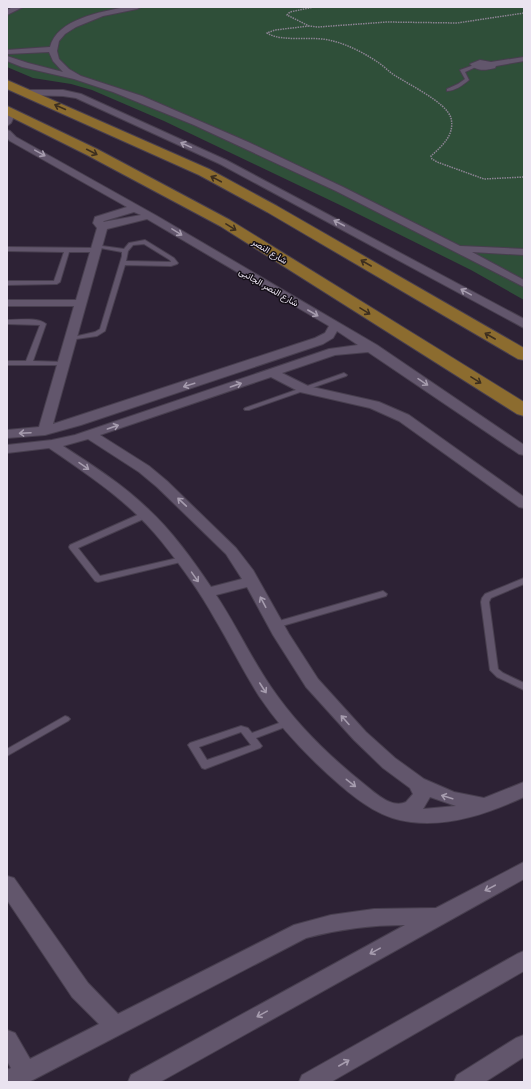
<svg xmlns="http://www.w3.org/2000/svg" width="531" height="1089" font-family="Figtree,Vazirmatn,sans-serif">
<style>
.green{fill:#2f4f39}
.lines{fill:none;stroke-linecap:round;stroke-linejoin:round}
.service-casing{stroke:#483f4f;stroke-width:2}
.minor-casing{stroke:#483f4f;stroke-width:2}
.primary-casing{stroke:#483f4f;stroke-width:2}
.path{stroke:#8c8393;stroke-width:1.5;stroke-dasharray:1.5 1;stroke-linecap:butt}
.service{fill:#62566c;fill-rule:evenodd}
.minor{fill:#62566c;fill-rule:evenodd}
.primary{fill:#8c6c2f;fill-rule:evenodd}
.oneway{stroke:#3d2f1f}
.oneway2{stroke:#a69cae}
.labels{text-anchor:middle;dominant-baseline:central;stroke-width:3;stroke-linejoin:round;paint-order:stroke}
.far-street-label{font-size:9px;fill:#eae3f0;stroke:#130e16}
</style>
<rect width="100%" height="100%" fill="#2d2235"/>
<path class="green" d="M 7,7 L 524,7 L 524,300 L 471,270 L 342,206 L 164,121 L 92,90 L 71,84 L 33,78 L 7,67 Z"/>
<g class="lines">
<g class="service-casing">
<path id="service" d="M 474,65 L 478,66 L 465,72 L 469,80 C 463,85 455,91 447,91 L 447,89 L 458,84 L 465,79 L 460,70 Z
M 145,240 L 174,258 L 178,263 L 177,264 L 171,266 L 125,265 L 105,331 L 97,336 L 69,340 L 69,338 L 95,332 L 100,329 L 122,256 L 122,252 L 95,247 L 95,245 L 124,249 L 129,243 ZM 144,244 L 170,260 L 171,262 L 126,261 L 128,251 L 133,245 Z
M 7,247 L 96,248 L 99,250 L 96,252 L 69,252 L 60,282 L 57,284 L 7,285 L 7,281 L 54,281 L 64,252 L 7,251 Z
M 7,320 C 19,320 37,317 46,324 L 33,361 L 64,362 L 66,363 L 66,365 L 7,365 L 7,361 L 26,361 L 40,325 L 7,324 Z
M 344,373 L 347,375 L 346,376 L 249,410 L 245,410 L 244,409 L 245,408 Z
M 142,513 L 148,513 L 149,515 L 148,517 L 78,548 L 100,576 L 182,557 L 185,557 L 186,559 L 185,561 L 98,582 L 95,581 L 70,549 L 69,547 L 70,545 Z
M 524,578 L 524,584 L 491,598 L 489,602 L 498,669 L 503,673 L 524,683 L 524,690 L 497,677 L 490,670 L 481,602 L 482,598 L 485,594 Z
M 383,591 L 387,594 L 386,596 L 275,628 L 271,625 L 272,623 Z
M 65,716 L 68,717 L 70,719 L 68,721 L 7,756 L 7,749 Z
M 290,719 L 293,720 L 295,722 L 293,724 L 256,738 L 262,746 L 260,748 L 205,769 L 202,768 L 188,745 L 190,743 L 241,726 L 248,728 L 252,733 ZM 241,732 L 251,745 L 207,760 L 199,747 Z"/>
</g>
<g class="minor-casing">
<path id="minor" d="M 13,7 L 23,7 L 7,15 L 7,10 Z
M 125,7 L 141,7 L 137,9 L 103,16 L 76,27 L 65,34 L 59,41 L 57,51 L 59,59 L 69,69 L 81,76 L 142,96 L 248,142 L 343,187 L 460,246 L 524,249 L 524,255 L 472,252 L 524,280 L 524,287 L 336,191 L 194,125 L 113,92 L 74,79 L 22,67 L 7,61 L 7,56 L 28,63 L 63,72 L 53,61 L 49,52 L 7,54 L 7,50 L 50,47 C 57,19 101,12 125,7 Z
M 524,57 L 524,61 L 496,66 L 495,68 C 486,70 477,72 470,64 L 480,60 L 491,62 Z
M 28,90 L 63,90 L 81,94 L 226,160 L 524,319 L 524,328 L 220,164 L 76,98 L 63,96 L 25,95 L 24,93 L 25,91 Z
M 12,109 L 16,112 L 11,123 L 7,126 L 7,113 L 9,110 Z
M 7,130 L 10,131 L 16,137 L 157,216 L 377,345 L 524,445 L 524,455 L 519,454 L 368,352 L 335,355 L 282,373 L 308,386 L 379,402 L 409,415 L 524,497 L 524,508 L 519,507 L 399,421 L 370,408 L 300,392 L 271,377 L 100,435 L 149,466 L 167,481 L 236,548 L 253,570 L 289,634 L 318,679 L 366,732 L 395,758 L 424,779 L 454,792 L 484,798 L 524,782 L 524,797 C 489,813 450,827 411,822 C 383,819 361,803 340,785 C 310,759 281,729 259,696 C 243,671 230,644 215,619 C 200,592 182,567 162,542 C 131,503 90,476 49,448 L 7,453 L 7,445 L 52,440 L 75,435 L 329,349 L 358,345 L 337,331 L 333,338 L 323,344 L 81,425 L 45,435 L 7,438 L 7,430 L 39,427 L 74,306 L 7,306 L 7,300 L 76,300 L 97,228 L 93,223 L 95,217 L 127,207 L 10,141 L 7,138 ZM 134,212 L 141,215 L 103,222 L 104,221 ZM 147,219 L 329,326 L 325,333 L 315,338 L 53,424 L 107,229 ZM 88,439 L 139,472 L 157,487 L 226,554 L 242,579 L 211,587 C 192,559 172,531 147,508 C 122,484 92,465 63,446 ZM 247,587 L 273,635 L 306,687 L 354,740 L 383,768 L 410,788 L 413,794 L 406,802 C 392,809 375,793 364,784 C 329,756 296,724 271,687 C 251,658 236,625 216,595 ZM 430,797 L 456,806 L 423,809 Z
M 524,862 L 524,879 L 160,1082 L 128,1082 L 131,1075 L 405,925 C 371,925 339,929 306,938 L 29,1082 L 7,1082 L 7,1070 L 11,1068 L 7,1061 L 7,1030 L 15,1033 L 30,1059 L 99,1024 L 72,997 L 7,900 L 7,876 L 14,878 L 88,983 L 118,1014 L 294,925 L 331,915 L 374,909 L 436,908 Z
M 524,951 L 524,971 L 331,1082 L 299,1082 L 302,1075 L 517,954 Z
M 524,1035 L 524,1057 L 485,1082 L 454,1082 L 457,1075 L 516,1038 Z"/>
</g>
<g class="primary-casing">
<path id="primary" d="M 7,80 L 209,169 L 277,206 L 524,348 L 524,360 L 518,359 L 267,212 L 199,175 L 7,89 Z
M 7,106 L 97,149 L 230,220 L 524,402 L 524,416 L 517,414 L 220,226 L 87,155 L 7,115 Z"/>
</g>
<path class="path" d="M 314,7 L 290,12 L 287,15 L 309,26 L 318,27 L 387,22 L 457,23 L 524,13
M 309,26 L 275,30 L 267,33 C 283,43 313,35 333,41 C 349,45 366,54 379,63 C 385,67 390,73 396,76 C 409,85 446,102 451,118 C 455,135 442,146 431,156 L 432,159 L 437,162 L 484,179 L 524,177"/>
<use href="#service" class="service"/>
<use href="#minor" class="minor"/>
<use href="#primary" class="primary"/>
</g>
<defs><path id="oneway-shaft" d="M-6 0H5M1.5-3L5.5 0L1.5 3" fill="none" stroke-width="1.6" stroke-linecap="round" stroke-linejoin="round"/></defs>
<g class="oneway">
<use href="#oneway-shaft" transform="translate(60 107) rotate(-156)"/>
<use href="#oneway-shaft" transform="translate(92 152) rotate(27)"/>
<use href="#oneway-shaft" transform="translate(216 179) rotate(-152)"/>
<use href="#oneway-shaft" transform="translate(231 227) rotate(32)"/>
<use href="#oneway-shaft" transform="translate(366 263) rotate(-150)"/>
<use href="#oneway-shaft" transform="translate(365 311) rotate(32)"/>
<use href="#oneway-shaft" transform="translate(490 336) rotate(-150)"/>
<use href="#oneway-shaft" transform="translate(476 380) rotate(32)"/>
</g>
<g class="oneway2">
<use href="#oneway-shaft" transform="translate(186 145) rotate(-155)"/>
<use href="#oneway-shaft" transform="translate(40 153) rotate(29)"/>
<use href="#oneway-shaft" transform="translate(339 223) rotate(-152)"/>
<use href="#oneway-shaft" transform="translate(177 232) rotate(32)"/>
<use href="#oneway-shaft" transform="translate(466 292) rotate(-151)"/>
<use href="#oneway-shaft" transform="translate(313 313) rotate(30)"/>
<use href="#oneway-shaft" transform="translate(423 382) rotate(34)"/>
<use href="#oneway-shaft" transform="translate(189 385) rotate(162)"/>
<use href="#oneway-shaft" transform="translate(236 385) rotate(-19)"/>
<use href="#oneway-shaft" transform="translate(113 427) rotate(-19)"/>
<use href="#oneway-shaft" transform="translate(25 433) rotate(177)"/>
<use href="#oneway-shaft" transform="translate(84 466) rotate(35)"/>
<use href="#oneway-shaft" transform="translate(182 502) rotate(-137)"/>
<use href="#oneway-shaft" transform="translate(195 577) rotate(55)"/>
<use href="#oneway-shaft" transform="translate(263 602) rotate(-118)"/>
<use href="#oneway-shaft" transform="translate(263 688) rotate(57)"/>
<use href="#oneway-shaft" transform="translate(345 720) rotate(-132)"/>
<use href="#oneway-shaft" transform="translate(351 783) rotate(38)"/>
<use href="#oneway-shaft" transform="translate(447 797) rotate(-163)"/>
<use href="#oneway-shaft" transform="translate(490 888) rotate(152)"/>
<use href="#oneway-shaft" transform="translate(375 951) rotate(151)"/>
<use href="#oneway-shaft" transform="translate(262 1014) rotate(151)"/>
<use href="#oneway-shaft" transform="translate(344 1063) rotate(-30)"/>
</g>
<g class="labels">
<g class="far-street-label">
<text transform="translate(270 251) rotate(32)">شارع النصر</text>
<text transform="translate(269 287) rotate(30)">شارع النصر الجانبى</text>
</g>
</g>
<rect width="531" height="1089" fill="none" stroke="#eae3f0" stroke-width="16"/>
</svg>
